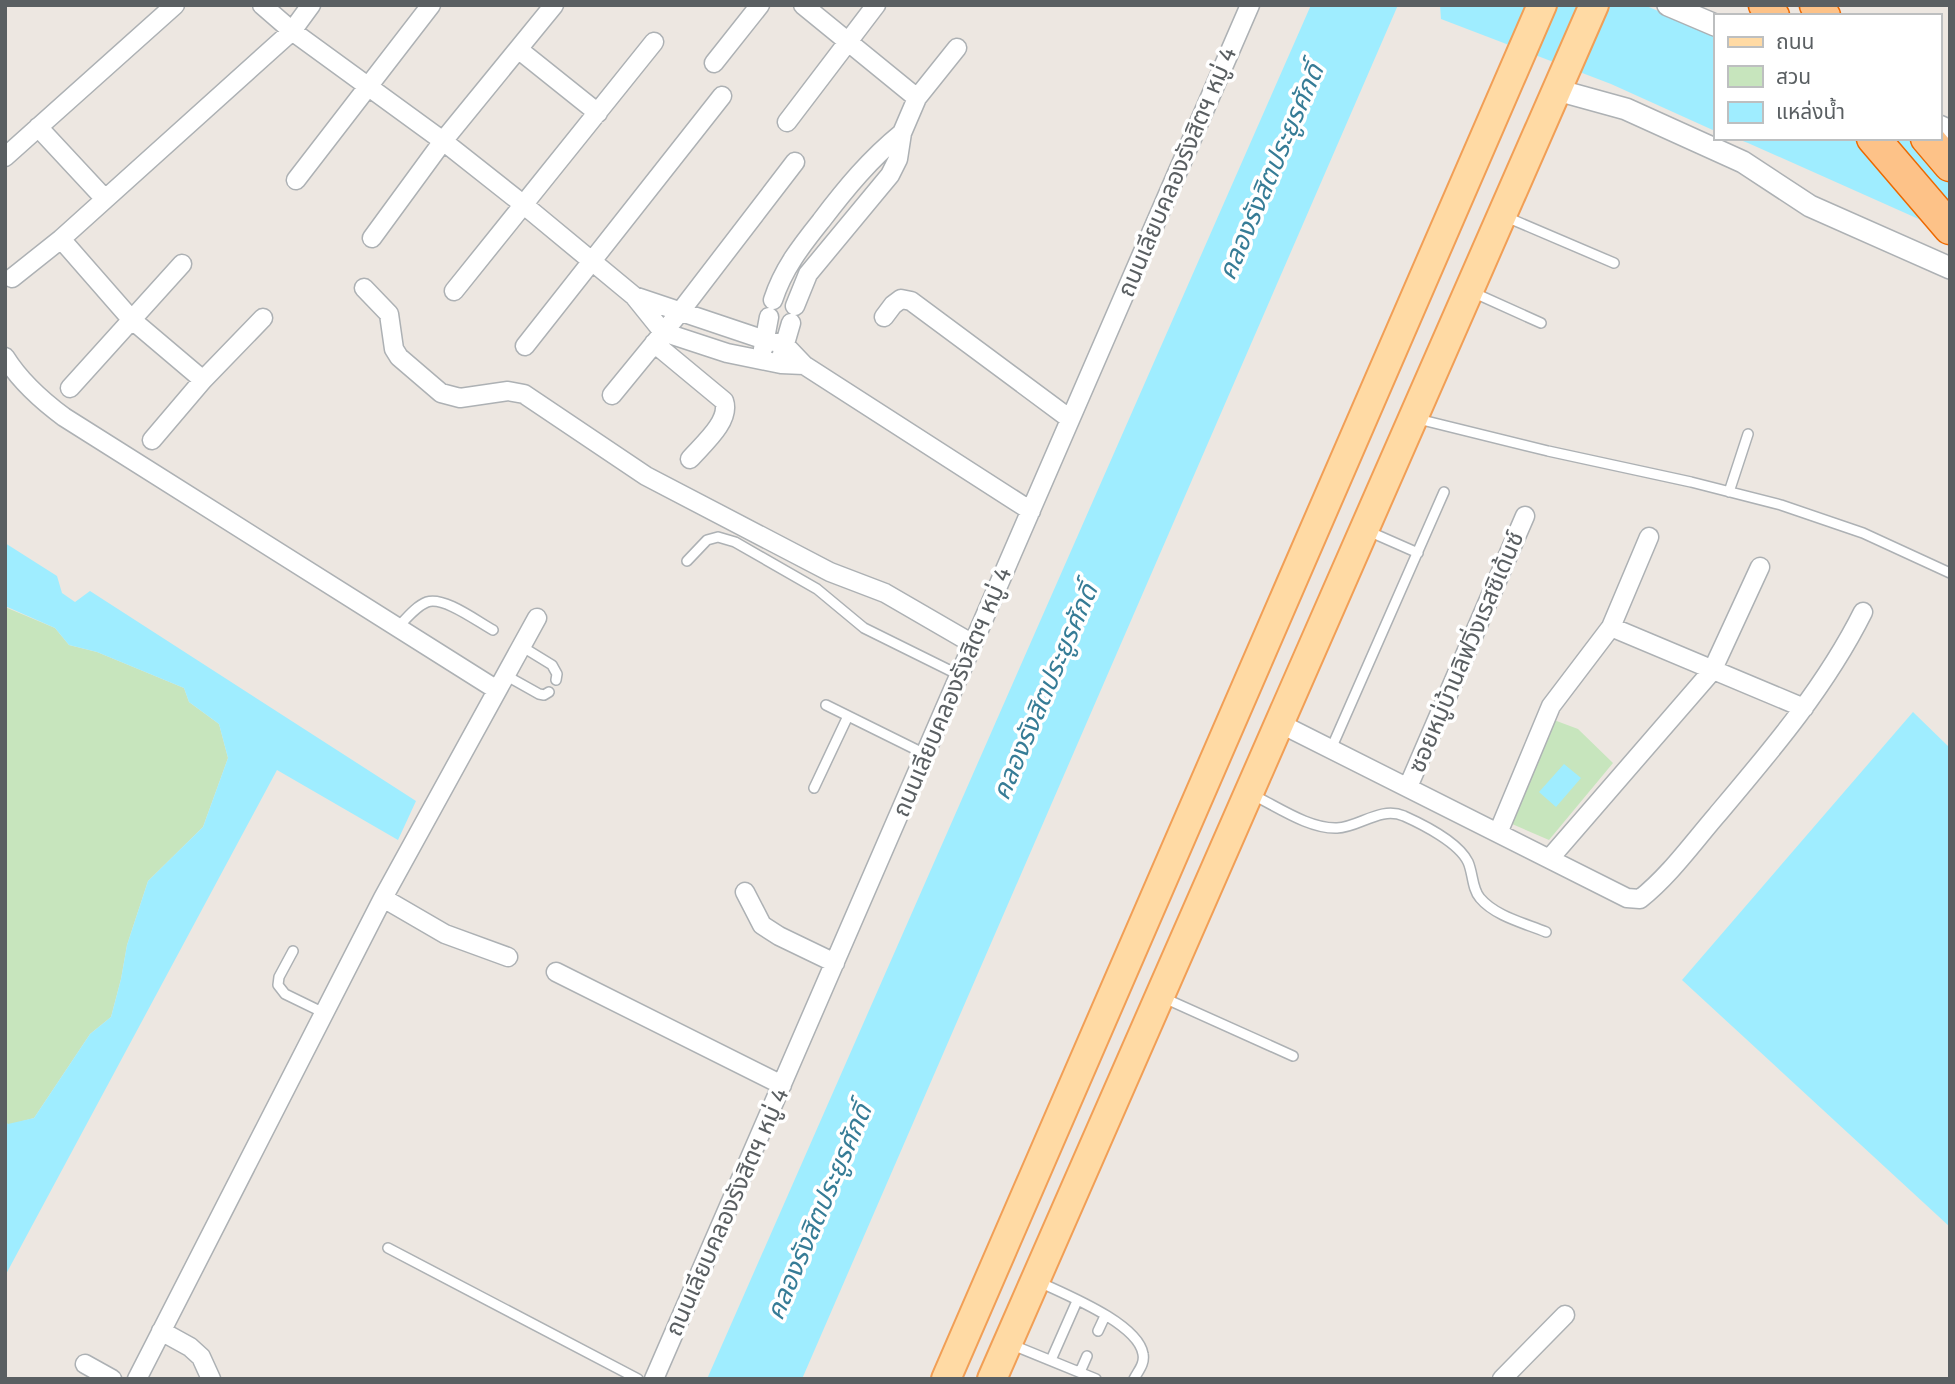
<svg xmlns="http://www.w3.org/2000/svg" width="1955" height="1384" font-family="'Fira Sans','Noto Sans Thai',sans-serif">
<style>
.green{fill:#c7e5bd}
.water{fill:#9fedff}
.lines{fill:none;stroke-linecap:round;stroke-linejoin:round}
.service-casing{stroke:#adb1b4;stroke-width:12}
.minor-casing{stroke:#adb1b4;stroke-width:21}
.tertiary-casing{stroke:#adb1b4;stroke-width:24}
.primary-casing{stroke:#f19f56;stroke-width:32}
.motorway-casing{stroke:#ed6901;stroke-width:35}
.service{stroke:#fff;stroke-width:9}
.minor{stroke:#fff;stroke-width:18}
.tertiary{stroke:#fff;stroke-width:21}
.primary{stroke:#ffdaa4;stroke-width:28}
.motorway{stroke:#fdc288;stroke-width:32}
.labels{text-anchor:middle;dominant-baseline:central;stroke-width:7;stroke-linejoin:round;paint-order:stroke}
.street-label{font-size:24px;fill:#5a5f62;stroke:#fff}
.water-label{font-size:26px;font-style:italic;fill:#367c96;stroke:#fff}
</style>
<rect width="100%" height="100%" fill="#ede7e1"/>
<path class="green" d="M 5,607 L 55,628 L 69,645 L 97,652 L 184,688 L 189,702 L 219,724 L 228,758 L 203,827 L 148,881 L 127,945 L 121,979 L 111,1017 L 90,1034 L 34,1118 L 8,1125 L 5,1121 Z
M 1554,720 L 1578,729 L 1613,763 L 1549,840 L 1512,824 Z"/>
<path class="water" d="M 1311,5 L 1398,5 L 802,1379 L 707,1379 Z
M 1440,5 L 1644,5 L 1715,35 L 1715,131 L 1611,84 L 1441,19 Z
M 1735,138 L 1950,139 L 1950,233 L 1748,143 Z
M 5,543 L 57,576 L 62,593 L 75,602 L 90,591 L 416,801 L 398,840 L 277,770 L 5,1276 L 5,1121 L 8,1124 L 34,1118 L 90,1034 L 111,1017 L 121,979 L 127,945 L 148,881 L 203,827 L 228,758 L 219,724 L 189,702 L 184,688 L 97,652 L 69,645 L 55,628 L 5,606 Z
M 1913,712 L 1950,748 L 1950,1227 L 1682,980 Z
M 1564,764 L 1581,778 L 1556,807 L 1539,792 Z"/>
<g class="lines">
<g class="service-casing">
<path id="service" d="M 1504,216 L 1614,263
M 1470,291 L 1541,323
M 1418,419 L 1548,451 L 1691,482 L 1781,505 L 1863,533 L 1950,573
M 1729,492 L 1748,434
M 1368,531 L 1418,553
M 687,561 L 707,540 L 718,537 L 735,542 L 817,589 L 864,628 L 959,675
M 398,627 C 406,619 416,606 427,602 C 444,596 478,622 493,630
M 521,646 L 552,665 L 557,674 L 556,680
M 505,675 L 539,694 L 544,695 L 549,692
M 826,705 L 925,754
M 1331,749 L 1444,492
M 814,788 L 848,716
M 1253,795 C 1278,807 1309,829 1337,828 C 1360,827 1380,806 1404,816 C 1424,825 1459,843 1468,862 C 1473,873 1472,889 1480,898 C 1495,916 1524,923 1546,932
M 293,951 L 279,977 L 278,985 L 285,994 L 324,1013
M 1164,998 L 1293,1056
M 388,1248 L 638,1379
M 1037,1281 C 1064,1294 1138,1323 1143,1354 C 1145,1364 1138,1371 1134,1379
M 1098,1331 L 1105,1316
M 1010,1344 L 1096,1379
M 1051,1360 L 1077,1301
M 1080,1372 L 1087,1356"/>
</g>
<g class="minor-casing">
<path id="minor" d="M 262,5 L 292,31 L 443,141 L 524,205 L 634,296 L 663,332 L 727,353 L 781,364 L 804,365
M 518,49 L 598,113
M 714,63 L 760,5
M 917,98 L 957,48
M 787,122 L 876,5
M 38,127 L 105,199
M 5,157 L 175,5
M 296,180 L 431,5
M 372,238 L 443,141 L 554,5
M 61,239 L 131,319 L 203,380
M 12,278 L 61,239 L 292,31 L 311,5
M 364,288 L 389,314 L 394,349 L 399,357 L 441,393 L 460,398 L 508,391 L 524,394 L 646,476 L 830,572 L 885,593 L 973,644
M 454,291 L 654,42
M 634,296 L 765,340 L 784,344 L 804,365 L 1031,511
M 773,300 C 783,269 801,246 821,221 C 846,188 870,159 902,133
M 795,306 L 808,274 L 890,175 L 898,159 L 902,133 L 917,98 L 803,5
M 884,317 L 893,305 L 901,299 L 911,301 L 1070,419
M 654,343 L 724,401 C 731,421 702,445 690,459
M 525,346 L 722,96
M 763,349 L 769,317
M 782,354 L 791,323
M 5,357 C 20,381 41,400 64,417 L 497,690
M 70,388 L 182,264
M 612,395 L 680,312 L 795,162
M 152,440 L 203,380 L 263,318
M 1611,627 L 1804,708
M 1279,723 L 1627,898 L 1640,899 C 1669,876 1692,844 1716,816 C 1770,752 1825,688 1863,612
M 1408,787 L 1525,516
M 1498,833 L 1551,706 L 1611,627 L 1649,537
M 1550,858 L 1712,671 L 1760,567
M 745,892 L 762,925 L 779,936 L 835,963
M 383,898 L 445,934 L 508,957
M 556,972 L 782,1085
M 161,1331 L 190,1347 L 201,1357 L 211,1379
M 85,1364 L 112,1379
M 137,1379 L 383,898 L 537,618
M 654,1379 L 1250,5
M 1502,1379 L 1565,1315"/>
</g>
<g class="tertiary-casing">
<path id="tertiary" d="M 1668,5 L 1715,25
M 1557,90 L 1626,109 L 1743,162 L 1810,206 L 1950,268
M 1939,126 L 1950,131"/>
</g>
<g class="primary-casing">
<path id="primary" d="M 946,1379 L 1542,5
M 992,1379 L 1594,5"/>
</g>
<g class="motorway-casing">
<path id="motorway" d="M 1765,5 L 1773,16
M 1816,5 L 1824,16
M 1873,138 L 1950,228
M 1927,138 L 1950,165"/>
</g>
<use href="#service" class="service"/>
<use href="#minor" class="minor"/>
<use href="#tertiary" class="tertiary"/>
<use href="#primary" class="primary"/>
<use href="#motorway" class="motorway"/>
</g>
<g class="labels">
<g class="street-label">
<text transform="translate(1177 172) rotate(-67)">ถนนเลียบคลองรังสิตฯ หมู่ 4</text>
<text transform="translate(1466 652) rotate(-67)">ซอยหมู่บ้านลิฟวิ่งเรสซิเด้นซ์</text>
<text transform="translate(952 692) rotate(-67)">ถนนเลียบคลองรังสิตฯ หมู่ 4</text>
<text transform="translate(727 1212) rotate(-66)">ถนนเลียบคลองรังสิตฯ หมู่ 4</text>
</g>
<g class="water-label">
<text transform="translate(1271 172) rotate(-67)">คลองรังสิตประยูรศักดิ์</text>
<text transform="translate(1045 692) rotate(-67)">คลองรังสิตประยูรศักดิ์</text>
<text transform="translate(819 1212) rotate(-67)">คลองรังสิตประยูรศักดิ์</text>
</g>
</g>
<rect width="1955" height="1384" fill="none" stroke="#5a5f62" stroke-width="14"/>
<rect x="1714" y="14" width="228" height="126" fill="#ffffff" stroke="#bdbfc0" stroke-width="2"/>
<rect x="1728" y="37" width="35" height="10" fill="#ffdaa4" stroke="#bdbfc0" stroke-width="2"/>
<text x="1776" y="49" font-size="21" fill="#5a5f62">ถนน</text>
<rect x="1728" y="66" width="35" height="21" fill="#c7e5bd" stroke="#bdbfc0" stroke-width="2"/>
<text x="1776" y="84" font-size="21" fill="#5a5f62">สวน</text>
<rect x="1728" y="102" width="35" height="21" fill="#9fedff" stroke="#bdbfc0" stroke-width="2"/>
<text x="1776" y="119" font-size="21" fill="#5a5f62">แหล่งน้ำ</text>
</svg>
